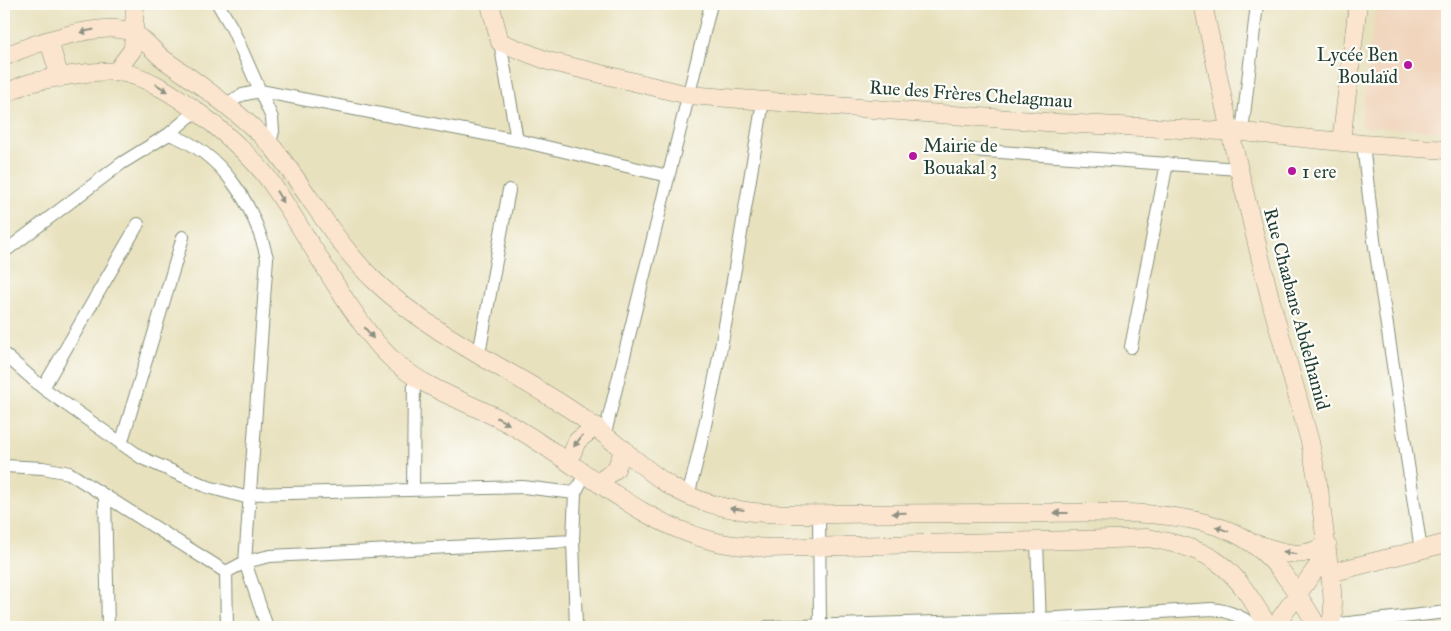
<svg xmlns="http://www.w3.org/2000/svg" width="1451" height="631" font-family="'IM FELL Great Primer',serif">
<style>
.built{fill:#f1d5bd}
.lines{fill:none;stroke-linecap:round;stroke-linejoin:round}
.street-casing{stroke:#848f79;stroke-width:14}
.secondary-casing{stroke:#848f79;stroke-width:19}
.street{stroke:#fff;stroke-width:12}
.secondary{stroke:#fbe5cf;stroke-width:18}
.oneway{fill:#8d9182}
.poi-dot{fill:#b5179e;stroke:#fdfcf7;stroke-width:2}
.labels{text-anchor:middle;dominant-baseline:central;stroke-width:4.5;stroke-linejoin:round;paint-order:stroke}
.poi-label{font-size:19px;fill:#1f3d34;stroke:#fdfcf7;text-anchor:start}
.street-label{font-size:19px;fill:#1f3d34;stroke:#fdfcf7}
</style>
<rect width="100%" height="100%" fill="#fdfcf7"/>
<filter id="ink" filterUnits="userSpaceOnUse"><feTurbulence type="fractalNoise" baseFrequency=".02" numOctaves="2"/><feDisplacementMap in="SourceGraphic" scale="10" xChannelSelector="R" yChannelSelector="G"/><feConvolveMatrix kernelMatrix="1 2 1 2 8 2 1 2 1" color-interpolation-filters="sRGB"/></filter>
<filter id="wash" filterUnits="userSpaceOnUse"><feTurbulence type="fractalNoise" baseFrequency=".0096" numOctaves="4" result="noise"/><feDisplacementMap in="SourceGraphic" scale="20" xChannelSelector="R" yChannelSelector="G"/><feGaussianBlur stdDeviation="1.12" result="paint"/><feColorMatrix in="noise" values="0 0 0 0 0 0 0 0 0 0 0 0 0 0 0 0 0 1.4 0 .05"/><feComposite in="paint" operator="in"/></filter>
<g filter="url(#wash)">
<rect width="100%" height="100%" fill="#e8e1be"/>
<path class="built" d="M 1376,4 L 1447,4 L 1447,131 L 1361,126 Z"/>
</g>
<g filter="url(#ink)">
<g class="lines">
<g class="street-casing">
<path id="street" d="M 218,4 L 232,28 L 272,118 L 273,131 L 270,144
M 500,42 L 517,140
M 224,105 L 242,95 L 260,91 L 517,140 L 668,176
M 1242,132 L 1257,4
M 169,134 L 196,111
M 1363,144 L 1374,240 L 1421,550
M 959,149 L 1239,169
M 4,252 L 122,163 L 169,134 C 223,153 254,205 267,258 L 245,562 L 267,627
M 1131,347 L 1167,163
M 4,354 L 43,388 L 142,458 L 208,487 L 249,498
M 479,354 L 509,190
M 43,388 L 138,224
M 605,433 L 711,4
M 121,444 L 183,237
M 4,466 L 43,468 L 69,473 L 226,572
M 413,488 L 414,376
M 250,494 L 523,487 L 575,493
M 105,496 L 108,627
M 688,496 C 722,366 740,234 763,102
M 819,514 L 820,627
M 1037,541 L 1040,626
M 226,572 L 245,562 L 270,556 L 573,541
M 226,572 L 227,627
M 1331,625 L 1447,612
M 576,627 L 573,541 L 575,493 L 585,474
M 767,627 L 1040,619 L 1212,609 C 1230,611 1242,617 1257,627"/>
</g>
<g class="secondary-casing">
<path id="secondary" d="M 490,4 L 500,42 L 548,61 L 688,95 L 1059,123 L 1242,132 L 1363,144 L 1447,150
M 1203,4 L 1230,132 L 1270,298 L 1310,442 L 1319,489 L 1332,590 L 1333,613 L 1330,627
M 49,41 L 60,78
M 4,57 C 31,44 103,20 131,32 C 144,37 154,53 166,61 C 198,83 249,119 274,149 C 309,193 336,245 377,283 C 432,334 502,366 565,406 C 600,428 629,457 663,481 C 711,516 778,515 835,514 C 899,513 964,513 1028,513 C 1091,513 1187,506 1242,537 C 1277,557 1296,591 1316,624
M 116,72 L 133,49 L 135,4
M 4,95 C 12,91 21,85 30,83 C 50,78 101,69 120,72 C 166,79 246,146 272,184 C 298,222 321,262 346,301 C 360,321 375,344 394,361 C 427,391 472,403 511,425 C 578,463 637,522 713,541 C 732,546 751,547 770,548 L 1148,538 C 1217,550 1233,567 1268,626
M 1341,142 L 1358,4
M 569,461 L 577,441 L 596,426
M 598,483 L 616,469 L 624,449
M 1256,544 C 1284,552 1300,561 1327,544
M 1330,573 L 1447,543
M 1280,619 L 1327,553"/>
</g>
<use href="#street" class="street"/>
<use href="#secondary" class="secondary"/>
</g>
<defs><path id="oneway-solid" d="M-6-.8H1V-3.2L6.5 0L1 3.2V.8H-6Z" transform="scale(1.25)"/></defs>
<g class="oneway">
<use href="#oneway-solid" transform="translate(87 31) rotate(168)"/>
<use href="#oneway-solid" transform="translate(162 88) rotate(32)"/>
<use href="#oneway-solid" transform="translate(280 197) rotate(58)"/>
<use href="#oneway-solid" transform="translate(369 333) rotate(52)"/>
<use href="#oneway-solid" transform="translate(503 421) rotate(28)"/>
<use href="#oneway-solid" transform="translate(578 441) rotate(127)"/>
<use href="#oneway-solid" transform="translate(737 509) rotate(-173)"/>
<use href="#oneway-solid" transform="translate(899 513) rotate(179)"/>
<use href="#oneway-solid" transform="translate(1061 513) rotate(180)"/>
<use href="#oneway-solid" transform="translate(1222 529) rotate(-160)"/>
<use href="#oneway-solid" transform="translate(1290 553) rotate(-168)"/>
</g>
</g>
<g class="poi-dot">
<circle cx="1408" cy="65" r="5"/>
<circle cx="913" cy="156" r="5"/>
<circle cx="1292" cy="171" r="5"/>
</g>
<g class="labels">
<g class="poi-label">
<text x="1398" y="54" text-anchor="end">Lycée Ben<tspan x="1398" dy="22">Boulaïd</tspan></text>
<text x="923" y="145">Mairie de<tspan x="923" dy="22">Bouakal 3</tspan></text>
<text x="1302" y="171">1 ere</text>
</g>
<g class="street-label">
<text transform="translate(971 94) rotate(4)">Rue des Frères Chelagmau</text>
<text transform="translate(1297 309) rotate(75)">Rue Chaabane Abdelhamid</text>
</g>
</g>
<rect width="1451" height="631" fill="none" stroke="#fdfcf7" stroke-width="20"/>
</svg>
